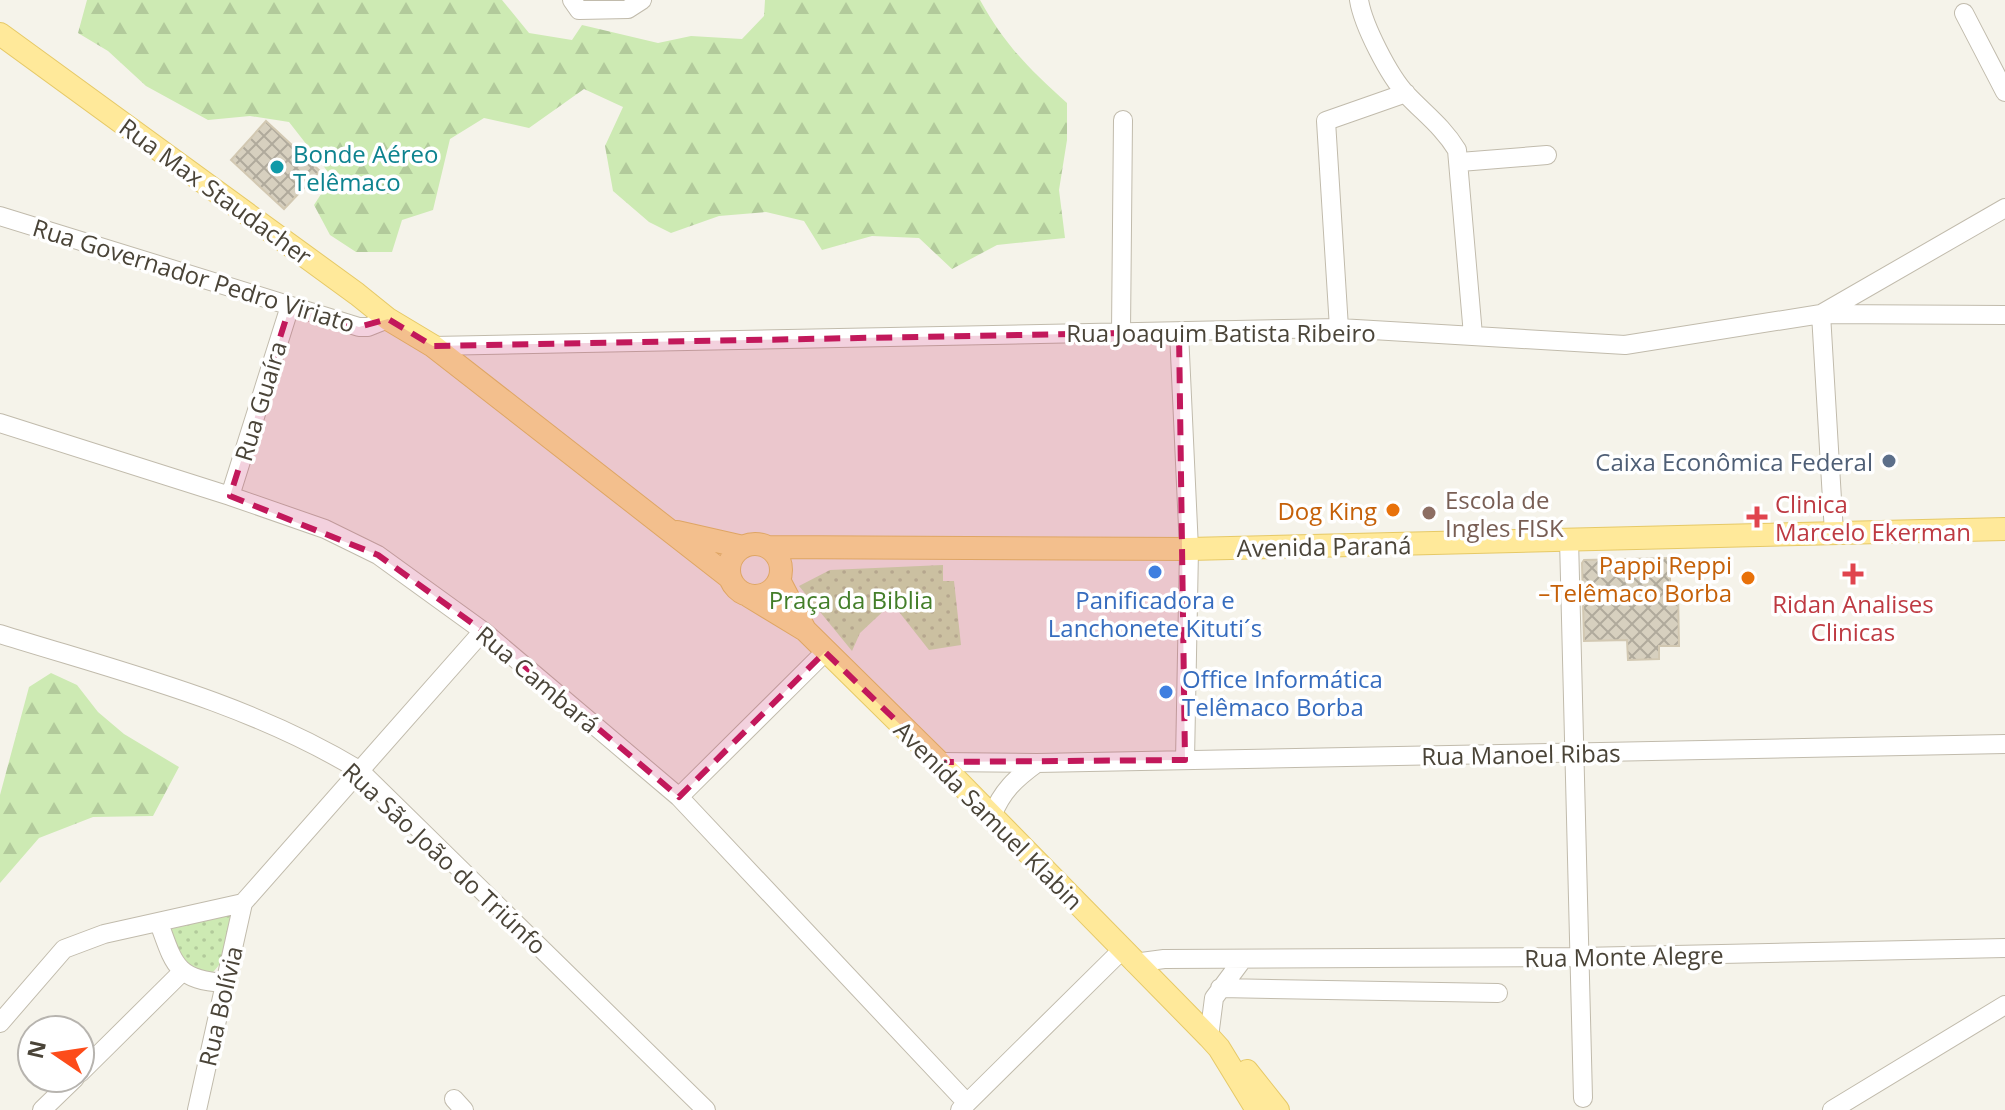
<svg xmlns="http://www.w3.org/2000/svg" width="2005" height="1110" font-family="'Open Sans',sans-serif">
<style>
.grass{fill:url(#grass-dots)}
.forest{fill:url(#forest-firs)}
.building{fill:url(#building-cross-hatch);stroke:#d2c8b2;stroke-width:2}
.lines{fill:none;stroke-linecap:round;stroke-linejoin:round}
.minor-casing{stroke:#c1bbac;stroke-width:20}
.major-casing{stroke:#e6c967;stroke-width:24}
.minor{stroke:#fff;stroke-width:18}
.major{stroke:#ffe99a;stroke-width:22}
.marked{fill:#c2185b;fill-opacity:0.2;stroke:#c2185b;stroke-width:6;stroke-dasharray:16 10;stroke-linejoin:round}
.culture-dot{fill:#0f9aa8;stroke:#fff;stroke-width:3}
.service-dot{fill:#5c6f8a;stroke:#fff;stroke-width:3}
.food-dot{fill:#e8710a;stroke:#fff;stroke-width:3}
.education-dot{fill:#8d6e63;stroke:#fff;stroke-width:3}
.health-dot{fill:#e0444e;stroke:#fff;stroke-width:3}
.shop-dot{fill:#3f7fe0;stroke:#fff;stroke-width:3}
.labels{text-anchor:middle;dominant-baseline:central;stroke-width:7;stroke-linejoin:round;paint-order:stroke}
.culture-label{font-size:24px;fill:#0d838f;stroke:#fff;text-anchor:start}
.street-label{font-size:24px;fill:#4a4438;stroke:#fff}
.service-label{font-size:24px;fill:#4e5e75;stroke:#fff;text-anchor:end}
.education-label{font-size:24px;fill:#785e54;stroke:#fff;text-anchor:start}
.health-label{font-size:24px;fill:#be3a42;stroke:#fff;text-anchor:start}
.food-label{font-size:24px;fill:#c56008;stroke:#fff;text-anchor:end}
.park-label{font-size:24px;fill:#437e29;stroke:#fff}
.shop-label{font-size:24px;fill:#366cbe;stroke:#fff}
</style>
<defs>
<pattern id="grass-dots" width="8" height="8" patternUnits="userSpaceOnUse" patternTransform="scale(2)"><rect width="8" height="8" fill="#cdeab3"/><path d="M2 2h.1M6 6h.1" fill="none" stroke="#b2ca9b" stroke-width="1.8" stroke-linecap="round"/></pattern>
<pattern id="forest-firs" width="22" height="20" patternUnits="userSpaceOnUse" patternTransform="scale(2)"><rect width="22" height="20" fill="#cdeab3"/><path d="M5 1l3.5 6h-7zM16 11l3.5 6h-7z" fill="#b2ca9b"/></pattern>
<pattern id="building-cross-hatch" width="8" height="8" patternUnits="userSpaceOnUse" patternTransform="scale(2)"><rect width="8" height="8" fill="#d7d0bf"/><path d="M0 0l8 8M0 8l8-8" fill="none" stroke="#b0aa9c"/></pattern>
</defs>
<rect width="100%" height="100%" fill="#f5f3ea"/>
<path class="grass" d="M 943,565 L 943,581 L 954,581 L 961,645 L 929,650 L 892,603 L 860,633 L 852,651 L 799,586 L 830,570 Z
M 234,913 C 231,933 228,959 212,973 L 199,972 L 180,962 L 171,929 Z"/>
<path class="forest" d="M 87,0 L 502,0 L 529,33 L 572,40 L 582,25 L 658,43 L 691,36 L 742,39 L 764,16 L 765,0 L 980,0 C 1005,45 1029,69 1067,103 L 1067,140 L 1059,190 L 1065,238 L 997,245 L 952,269 L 919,238 L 872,236 L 822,250 L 804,221 L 766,212 L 719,216 L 671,233 L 649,222 L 613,191 L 605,146 L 623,107 L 584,89 L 529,128 L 484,118 L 450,139 L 433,210 L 402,220 L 392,252 L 356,252 L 330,235 L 314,205 L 332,177 L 289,122 L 250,116 L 208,120 L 146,86 L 108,51 L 78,33 Z
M 51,673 L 77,685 L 98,712 L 124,734 L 179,767 L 153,816 L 93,817 L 39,838 L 0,883 L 0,795 L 29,687 Z"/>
<path class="building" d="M 266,121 L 320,171 L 284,209 L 231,160 Z
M 1670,558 L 1670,589 L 1678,589 L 1679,646 L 1659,646 L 1659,659 L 1628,660 L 1627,640 L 1584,641 L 1582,563 L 1584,560 Z"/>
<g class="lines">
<g class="minor-casing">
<path id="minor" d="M 572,0 L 579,10 L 628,9 L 642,0
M 1359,0 C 1363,25 1389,76 1407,95 C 1425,114 1443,127 1457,150 L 1473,335
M 1964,13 L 2005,92
M 1460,162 L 1547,155
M 0,216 L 359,327 L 368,327 L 388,319
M 1339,328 L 1326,121 L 1406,93
M 1121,332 L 1123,120
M 1179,332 L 1189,549 L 1185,760
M 433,346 L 1339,328 L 1625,345 L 1821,314 L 2005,315
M 0,423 L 230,496 L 325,529 L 378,555 L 483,631 L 679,797 L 967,1103
M 230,496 L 290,306
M 1834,533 L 1821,314 L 2005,208
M 1569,539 L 1583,1098
M 0,634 C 122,672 249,703 359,770 L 706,1110
M 939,762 L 1037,763 L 2005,744
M 679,797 L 825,652
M 992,816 C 1002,791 1015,779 1037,763
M 243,903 L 483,631
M 159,923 C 174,964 176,980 224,983
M 1134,963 L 1164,959 L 1580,957 L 2005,948
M 1220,988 L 1498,993
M 0,1023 L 64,949 L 104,934 L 243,903
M 1209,1037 L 1214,998 L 1243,959
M 80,1073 L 182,972
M 454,1099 L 464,1110
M 42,1110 L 75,1078
M 197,1110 L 243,903
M 960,1110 L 1122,950
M 1832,1110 L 2005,1005"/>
</g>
<g class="major-casing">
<path id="major" d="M 0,34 L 357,294 L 388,319 L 433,346 L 729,577
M 677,532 L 743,547
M729 570a26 26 0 1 1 52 0a26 26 0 1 1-52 0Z
M 768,547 L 1189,549 L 2005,529
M 779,580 L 805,630
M 749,596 L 805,630 L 939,762 L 1209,1037 L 1219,1048 L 1257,1110
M 1247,1071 L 1278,1110"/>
</g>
<use href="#minor" class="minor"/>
<use href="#major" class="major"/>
</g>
<path class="marked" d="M 290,306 L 359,327 L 388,319 L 433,346 L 1179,332 L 1185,760 L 939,762 L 825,652 L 679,797 L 483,631 L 378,555 L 230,496 Z"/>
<circle class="culture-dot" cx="277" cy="167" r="8"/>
<circle class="service-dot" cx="1889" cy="461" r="8"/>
<g class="food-dot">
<circle cx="1393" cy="510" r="8"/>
<circle cx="1748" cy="578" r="8"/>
</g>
<circle class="education-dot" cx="1429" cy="513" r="8"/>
<g class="health-dot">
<path d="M1753 505h8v8h8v8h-8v8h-8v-8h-8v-8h8z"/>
<path d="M1849 562h8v8h8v8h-8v8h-8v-8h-8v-8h8z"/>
</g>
<g class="shop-dot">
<circle cx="1155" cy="572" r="8"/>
<circle cx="1166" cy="692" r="8"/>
</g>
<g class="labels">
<g class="culture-label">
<text x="293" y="153">Bonde Aéreo<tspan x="293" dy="28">Telêmaco</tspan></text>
</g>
<g class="street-label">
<text transform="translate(216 191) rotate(36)">Rua Max Staudacher</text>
<text transform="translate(194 275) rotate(17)">Rua Governador Pedro Viriato</text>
<text x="1221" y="332">Rua Joaquim Batista Ribeiro</text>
<text transform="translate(260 401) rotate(-73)">Rua Guaíra</text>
<text transform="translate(1324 546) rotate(-1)">Avenida Paraná</text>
<text transform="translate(538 679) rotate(40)">Rua Cambará</text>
<text transform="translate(1521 754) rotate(-1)">Rua Manoel Ribas</text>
<text transform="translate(989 815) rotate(45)">Avenida Samuel Klabin</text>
<text transform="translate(445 858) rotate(43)">Rua São João do Triúnfo</text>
<text transform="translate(1624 956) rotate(-1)">Rua Monte Alegre</text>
<text transform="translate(220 1006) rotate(-77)">Rua Bolívia</text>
</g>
<g class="service-label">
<text x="1873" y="461">Caixa Econômica Federal</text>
</g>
<g class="education-label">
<text x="1445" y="499">Escola de<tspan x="1445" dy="28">Ingles FISK</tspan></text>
</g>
<g class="health-label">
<text x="1775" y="503">Clinica<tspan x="1775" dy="28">Marcelo Ekerman</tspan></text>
<text x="1853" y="603" text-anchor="middle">Ridan Analises<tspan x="1853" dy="28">Clinicas</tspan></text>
</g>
<g class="food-label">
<text x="1377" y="510">Dog King</text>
<text x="1732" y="564">Pappi Reppi<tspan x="1732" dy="28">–Telêmaco Borba</tspan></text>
</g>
<g class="park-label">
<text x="851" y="599">Praça da Biblia</text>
</g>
<g class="shop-label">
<text x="1155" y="599">Panificadora e<tspan x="1155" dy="28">Lanchonete Kituti´s</tspan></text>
<text x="1182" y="678" text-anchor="start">Office Informática<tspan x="1182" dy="28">Telêmaco Borba</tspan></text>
</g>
</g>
<g transform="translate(56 1054) rotate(283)"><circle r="38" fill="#ffffff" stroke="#b7b4af" stroke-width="2"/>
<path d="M0-6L14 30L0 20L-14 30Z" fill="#fd4c1a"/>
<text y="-12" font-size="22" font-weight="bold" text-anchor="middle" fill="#4a4438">N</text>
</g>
</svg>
